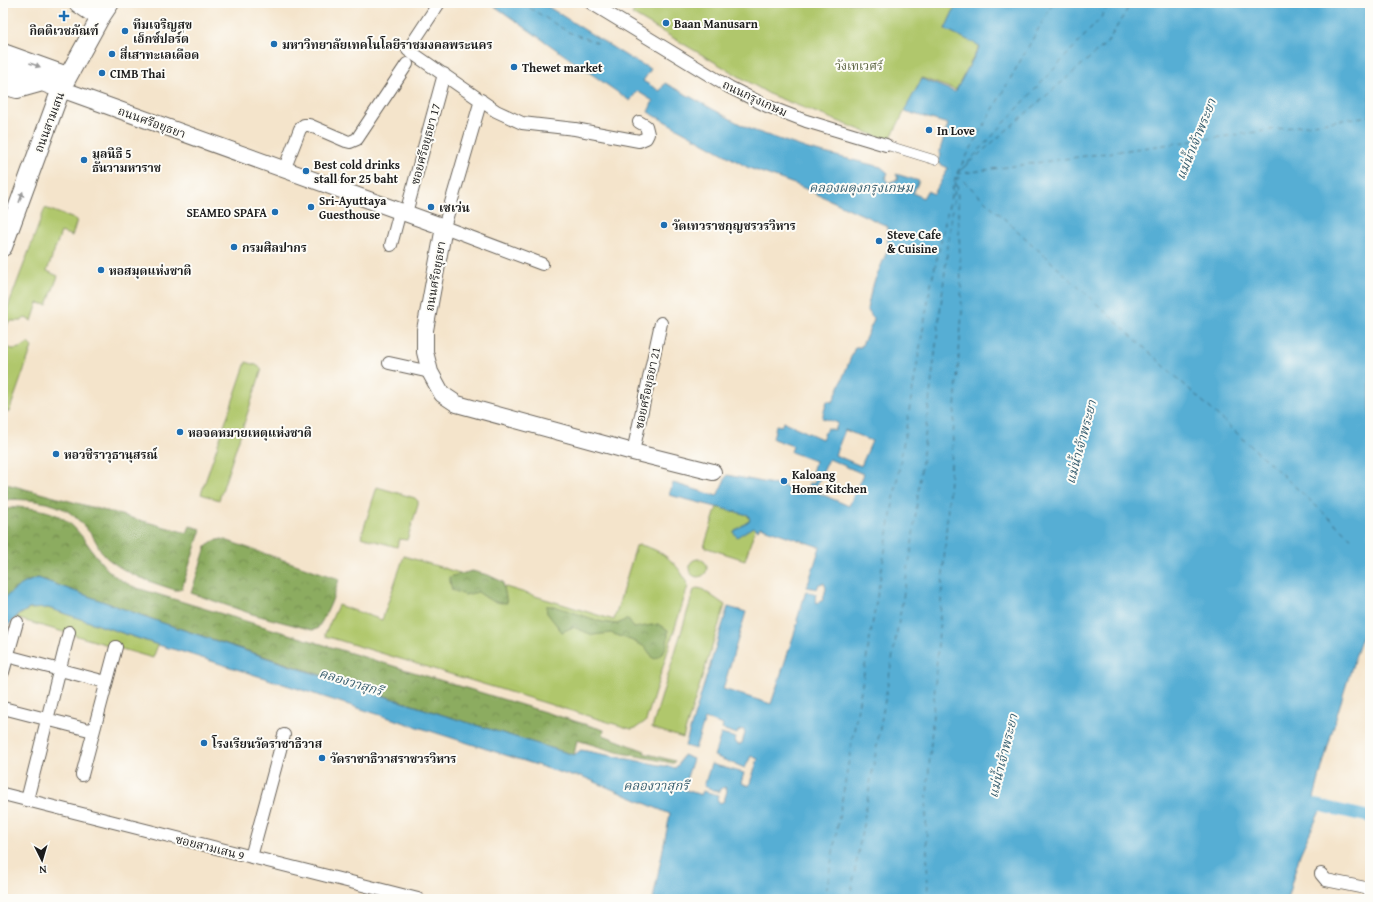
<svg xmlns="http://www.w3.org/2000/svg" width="1373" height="902" font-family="'Gentium Book Plus','Noto Serif Thai',serif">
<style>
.green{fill:#b0c76c;stroke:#667244}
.forest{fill:url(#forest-crowns);stroke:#54643e}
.water{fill:#57aed4;stroke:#3a6578;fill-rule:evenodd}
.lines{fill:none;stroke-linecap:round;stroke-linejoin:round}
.canal{stroke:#57aed4;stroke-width:12}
.ferry{stroke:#375e6f;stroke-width:1;stroke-dasharray:5 4;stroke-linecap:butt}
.pedestrian-casing{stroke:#686259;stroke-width:10}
.minor-casing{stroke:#686259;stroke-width:14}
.tertiary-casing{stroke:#686259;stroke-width:18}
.secondary-casing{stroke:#686259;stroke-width:20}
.pedestrian{stroke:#fff;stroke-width:9}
.minor{stroke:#fff;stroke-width:12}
.tertiary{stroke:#fff;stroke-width:16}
.secondary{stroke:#fff;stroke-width:18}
.oneway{fill:#999}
.poi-dot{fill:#1f6fb2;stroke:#fdfcf7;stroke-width:1.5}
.labels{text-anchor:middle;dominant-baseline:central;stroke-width:4;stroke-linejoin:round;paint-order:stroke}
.poi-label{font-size:12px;font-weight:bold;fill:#1c1c1c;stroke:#fdfcf7;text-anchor:start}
.park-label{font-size:12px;fill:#57603c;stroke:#fdfcf7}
.street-label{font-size:12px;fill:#1c1c1c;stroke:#fdfcf7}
.water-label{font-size:13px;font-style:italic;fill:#375e6f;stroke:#fdfcf7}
</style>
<defs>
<pattern id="forest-crowns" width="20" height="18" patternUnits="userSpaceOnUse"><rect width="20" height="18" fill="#8cac60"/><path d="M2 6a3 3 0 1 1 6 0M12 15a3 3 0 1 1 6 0" fill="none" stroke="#728b4e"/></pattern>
</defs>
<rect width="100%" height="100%" fill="#fdfcf7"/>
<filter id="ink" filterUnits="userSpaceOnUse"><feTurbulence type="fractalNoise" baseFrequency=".025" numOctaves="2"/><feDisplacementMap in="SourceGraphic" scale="8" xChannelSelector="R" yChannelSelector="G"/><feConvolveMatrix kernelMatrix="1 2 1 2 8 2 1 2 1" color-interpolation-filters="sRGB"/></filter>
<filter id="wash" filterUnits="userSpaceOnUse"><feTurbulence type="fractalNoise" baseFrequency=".012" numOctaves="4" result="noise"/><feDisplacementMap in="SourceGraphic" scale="16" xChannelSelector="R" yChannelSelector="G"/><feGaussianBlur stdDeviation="0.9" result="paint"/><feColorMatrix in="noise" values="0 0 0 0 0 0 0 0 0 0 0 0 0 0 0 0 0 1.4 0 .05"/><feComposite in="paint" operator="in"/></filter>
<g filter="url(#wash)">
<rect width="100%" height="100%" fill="#f4e4cb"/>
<path class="green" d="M 638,3 L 957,3 L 945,29 L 980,45 L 956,90 L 922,78 L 889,141 L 771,95 L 632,14 Z
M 45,208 L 77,220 L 72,236 L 61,232 L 47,271 L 58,276 L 47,305 L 38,303 L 32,321 L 25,318 L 21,321 L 9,321 L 6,328 L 4,328 L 3,320 Z
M 3,342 C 9,353 20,349 28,343 L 32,347 L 9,412 L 3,410 Z
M 246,362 L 256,365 L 262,369 L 219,500 L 201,494 Z
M 377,487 L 415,498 L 418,501 L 418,505 L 407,540 L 399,539 L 397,547 L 361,537 Z
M 717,507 L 748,515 L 753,526 L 755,529 L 745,560 L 704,547 Z
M 640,545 C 663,550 680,565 688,586 L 646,721 L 636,728 L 631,729 L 325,636 L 325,634 L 338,605 L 382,620 L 404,556 L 614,620 L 636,546 Z
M689 568a9 9 0 1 1 18 0a9 9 0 1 1-18 0Z
M 697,588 L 702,589 L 725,605 L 683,738 L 652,728 L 694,590 Z
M 48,608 L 158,645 L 153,658 L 15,618 L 29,609 Z"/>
<path class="forest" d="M 3,483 L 187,533 L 190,526 L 201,529 L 182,588 L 179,590 L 175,590 C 151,582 128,575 108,559 C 100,553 97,541 91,534 C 84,526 77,518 69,512 C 52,501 22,498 3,500 Z
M 16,507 C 32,508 51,510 64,519 C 80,530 88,546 100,561 C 110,574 122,582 137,588 L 604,730 L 603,735 L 645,751 L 644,753 L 675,761 L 674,763 L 672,763 L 617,752 L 577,740 L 574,755 L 443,715 L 160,622 L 38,578 L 26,582 L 3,600 L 3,510 Z
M 222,539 L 339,579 C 334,597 328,613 317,629 L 312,630 L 252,614 L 191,593 L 206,547 L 211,542 Z
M 472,571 L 488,575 L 503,582 L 507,603 C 493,603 489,600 478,592 L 465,595 L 452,590 L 449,577 Z
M 546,606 L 554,606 L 602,622 L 617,624 L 628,619 L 634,628 L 658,624 L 668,630 C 668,643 667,653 654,659 L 645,647 L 633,641 L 611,633 L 593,635 L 573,627 L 562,632 L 547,613 Z"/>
<path class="water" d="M 490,3 L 542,3 L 628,57 L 651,69 L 643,81 L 660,91 L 665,83 L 749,129 L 808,149 L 881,167 L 888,173 L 885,178 L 888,183 L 898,179 L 896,174 L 919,181 L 913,193 L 923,198 L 927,191 L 934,194 L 948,168 L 938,163 L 941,154 L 939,153 L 948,124 L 904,111 L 922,79 L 955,92 L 980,46 L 945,29 L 957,3 L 1370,3 L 1370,615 C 1348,675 1330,736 1314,798 L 1321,809 L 1300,854 L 1287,899 L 653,899 L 670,814 L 581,776 L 571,776 L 183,652 L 158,645 L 48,608 L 29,609 L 18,615 L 3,631 L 3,600 C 15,588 22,583 38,578 L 160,622 L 303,670 L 443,715 L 574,755 L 581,750 L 675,768 L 679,764 L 683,755 L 693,759 L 683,789 L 701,795 L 703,791 L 718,795 L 717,799 L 720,803 L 724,801 L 727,791 L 725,787 L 720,789 L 719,792 L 704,786 L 711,764 L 744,773 L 741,783 L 749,786 L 758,759 L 751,756 L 745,768 L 714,756 L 721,734 L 736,738 L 735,741 L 738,745 L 742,743 L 745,733 L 743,729 L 738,731 L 737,734 L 722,729 L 723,725 L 705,719 L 695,749 L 685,746 L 728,607 L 746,612 L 723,689 L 771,704 L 798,622 L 797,620 L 806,591 L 816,594 L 815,598 L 817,603 L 823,600 L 826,588 L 824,583 L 819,584 L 817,589 L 807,587 L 820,547 L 760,527 L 758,530 L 753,527 L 737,537 L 733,532 L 750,520 L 748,515 L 669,495 L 673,483 L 717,496 L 727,475 L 803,490 L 807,489 L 809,483 L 814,484 L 815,477 L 811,477 L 815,461 L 791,452 L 793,446 L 773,439 L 776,425 L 781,426 L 784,422 L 822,439 L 827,428 L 835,430 L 838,423 L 822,418 L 827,401 L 833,402 L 855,347 L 861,347 L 874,320 L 867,309 L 872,287 L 888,249 L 887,226 L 797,185 L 749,168 L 648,112 L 653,101 L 637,91 L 630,101 ZM 845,430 L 872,441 L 861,466 L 835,455 ZM 829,459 L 863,474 L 849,506 L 814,491 Z"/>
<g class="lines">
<path class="canal" d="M 1303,802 L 1370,817"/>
<path class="ferry" d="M 522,3 L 568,32 L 598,43
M 961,170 L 1100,19 L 1109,3
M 957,173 L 1053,3
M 957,174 L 1370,116
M 957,175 L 1354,541
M 825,899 L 930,289 L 956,174 L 1107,43 L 1131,3
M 850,899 L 911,552 L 956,180
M 928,899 L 926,810 L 962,312 L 957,177"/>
</g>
</g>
<g filter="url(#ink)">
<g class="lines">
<g class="pedestrian-casing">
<path id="pedestrian" d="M 886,145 L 935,160"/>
</g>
<g class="minor-casing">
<path id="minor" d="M 439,3 L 408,50 L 496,111 L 522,123 L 575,129 L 639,141 L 646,138 L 648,134 L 646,126 L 639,122
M 591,3 L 729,87 L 767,106 L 806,121 L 886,145
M 481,100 L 444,227 L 542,264
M 284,170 L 300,129 L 304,125 L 309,125 L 346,141 L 350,142 L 357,139 L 407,64
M 406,213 L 444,74
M 391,245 L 400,211
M 389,363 L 430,372
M 633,452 L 661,323
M 7,656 L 106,682
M 3,672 L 17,622
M 3,708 L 93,731
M 82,775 L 116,647
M 3,794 L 418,899
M 27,800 L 69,632
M 251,857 L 284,735
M 1321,874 L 1326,880 L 1370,889"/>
</g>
<g class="tertiary-casing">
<path id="tertiary" d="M 61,89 L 444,227 L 425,330 L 425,352 L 430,372 L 442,394 L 457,404 L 633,452 L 713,472"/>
</g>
<g class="secondary-casing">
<path id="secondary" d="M 78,3 L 100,18
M 3,53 L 67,76
M 3,67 L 61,89
M 3,85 L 17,89 L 42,82
M 3,247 L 61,89 L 100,18 L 110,3"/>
</g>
<use href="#pedestrian" class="pedestrian"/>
<use href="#minor" class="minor"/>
<use href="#tertiary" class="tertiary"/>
<use href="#secondary" class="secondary"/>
</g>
<defs><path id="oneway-solid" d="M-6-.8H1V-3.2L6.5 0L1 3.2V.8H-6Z"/></defs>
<g class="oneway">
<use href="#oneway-solid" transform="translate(35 65) rotate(20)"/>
<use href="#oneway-solid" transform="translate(21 197) rotate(-71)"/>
</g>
</g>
<g class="poi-dot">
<path d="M62 10h4v4h4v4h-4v4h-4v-4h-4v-4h4z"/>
<circle cx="666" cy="23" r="4"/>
<circle cx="125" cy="31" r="4"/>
<circle cx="274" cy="44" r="4"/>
<circle cx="112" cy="54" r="4"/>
<circle cx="514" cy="67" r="4"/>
<circle cx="102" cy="73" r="4"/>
<circle cx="929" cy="130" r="4"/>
<circle cx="84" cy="160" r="4"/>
<circle cx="306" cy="171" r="4"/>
<circle cx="311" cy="207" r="4"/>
<circle cx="431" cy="207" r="4"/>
<circle cx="275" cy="212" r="4"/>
<circle cx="664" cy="225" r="4"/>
<circle cx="879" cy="241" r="4"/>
<circle cx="234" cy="247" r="4"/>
<circle cx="101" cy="270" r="4"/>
<circle cx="180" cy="432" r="4"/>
<circle cx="56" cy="454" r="4"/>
<circle cx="784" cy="481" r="4"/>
<circle cx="204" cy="743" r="4"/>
<circle cx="322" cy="758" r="4"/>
</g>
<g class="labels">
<g class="poi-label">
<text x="674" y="23">Baan Manusarn</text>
<text x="133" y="24">ทีมเจริญสุข<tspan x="133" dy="14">เอ็กซ์ปอร์ต</tspan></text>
<text x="64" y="30" text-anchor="middle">กิตติเวชภัณฑ์</text>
<text x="282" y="44">มหาวิทยาลัยเทคโนโลยีราชมงคลพระนคร</text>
<text x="120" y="54">สี่เสาทะเลเดือด</text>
<text x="522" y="67">Thewet market</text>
<text x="110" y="73">CIMB Thai</text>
<text x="937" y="130">In Love</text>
<text x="92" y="153">มูลนิธิ 5<tspan x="92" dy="14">ธันวามหาราช</tspan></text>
<text x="314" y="164">Best cold drinks<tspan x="314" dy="14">stall for 25 baht</tspan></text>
<text x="319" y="200">Sri-Ayuttaya<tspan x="319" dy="14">Guesthouse</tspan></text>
<text x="439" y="207">เซเว่น</text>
<text x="267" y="212" text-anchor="end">SEAMEO SPAFA</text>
<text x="672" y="225">วัดเทวราชกุญชรวรวิหาร</text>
<text x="887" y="234">Steve Cafe<tspan x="887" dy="14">&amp; Cuisine</tspan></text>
<text x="242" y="247">กรมศิลปากร</text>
<text x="109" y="270">หอสมุดแห่งชาติ</text>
<text x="188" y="432">หอจดหมายเหตุแห่งชาติ</text>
<text x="64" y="454">หอวชิราวุธานุสรณ์</text>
<text x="792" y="474">Kaloang<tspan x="792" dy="14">Home Kitchen</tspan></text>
<text x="212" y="743">โรงเรียนวัดราชาธิวาส</text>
<text x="330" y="758">วัดราชาธิวาสราชวรวิหาร</text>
</g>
<g class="park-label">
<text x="859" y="65">วังเทเวศร์</text>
</g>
<g class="street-label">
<text transform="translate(755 98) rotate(25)">ถนนกรุงเกษม</text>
<text transform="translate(49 122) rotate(-69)">ถนนสามเสน</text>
<text transform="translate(152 122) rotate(20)">ถนนศรีอยุธยา</text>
<text transform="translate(425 144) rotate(-75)">ซอยศรีอยุธยา 17</text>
<text transform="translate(435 276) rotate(-80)">ถนนศรีอยุธยา</text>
<text transform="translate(647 388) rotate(-78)">ซอยศรีอยุธยา 21</text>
<text transform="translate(210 847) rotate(14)">ซอยสามเสน 9</text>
</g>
<g class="water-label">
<text transform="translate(1196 139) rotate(-68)">แม่น้ำเจ้าพระยา</text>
<text x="861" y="187">คลองผดุงกรุงเกษม</text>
<text transform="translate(1081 442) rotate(-75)">แม่น้ำเจ้าพระยา</text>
<text transform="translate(351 682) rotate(17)">คลองวาสุกรี</text>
<text transform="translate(1003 756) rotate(-76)">แม่น้ำเจ้าพระยา</text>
<text x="656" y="785">คลองวาสุกรี</text>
</g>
</g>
<rect width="1373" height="902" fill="none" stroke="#fdfcf7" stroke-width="16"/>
<g transform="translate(42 860) rotate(175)" stroke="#fdfcf7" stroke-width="3" paint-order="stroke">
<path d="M0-3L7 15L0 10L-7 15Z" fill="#1c1c1c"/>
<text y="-6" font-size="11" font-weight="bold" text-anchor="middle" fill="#1c1c1c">N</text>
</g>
</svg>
